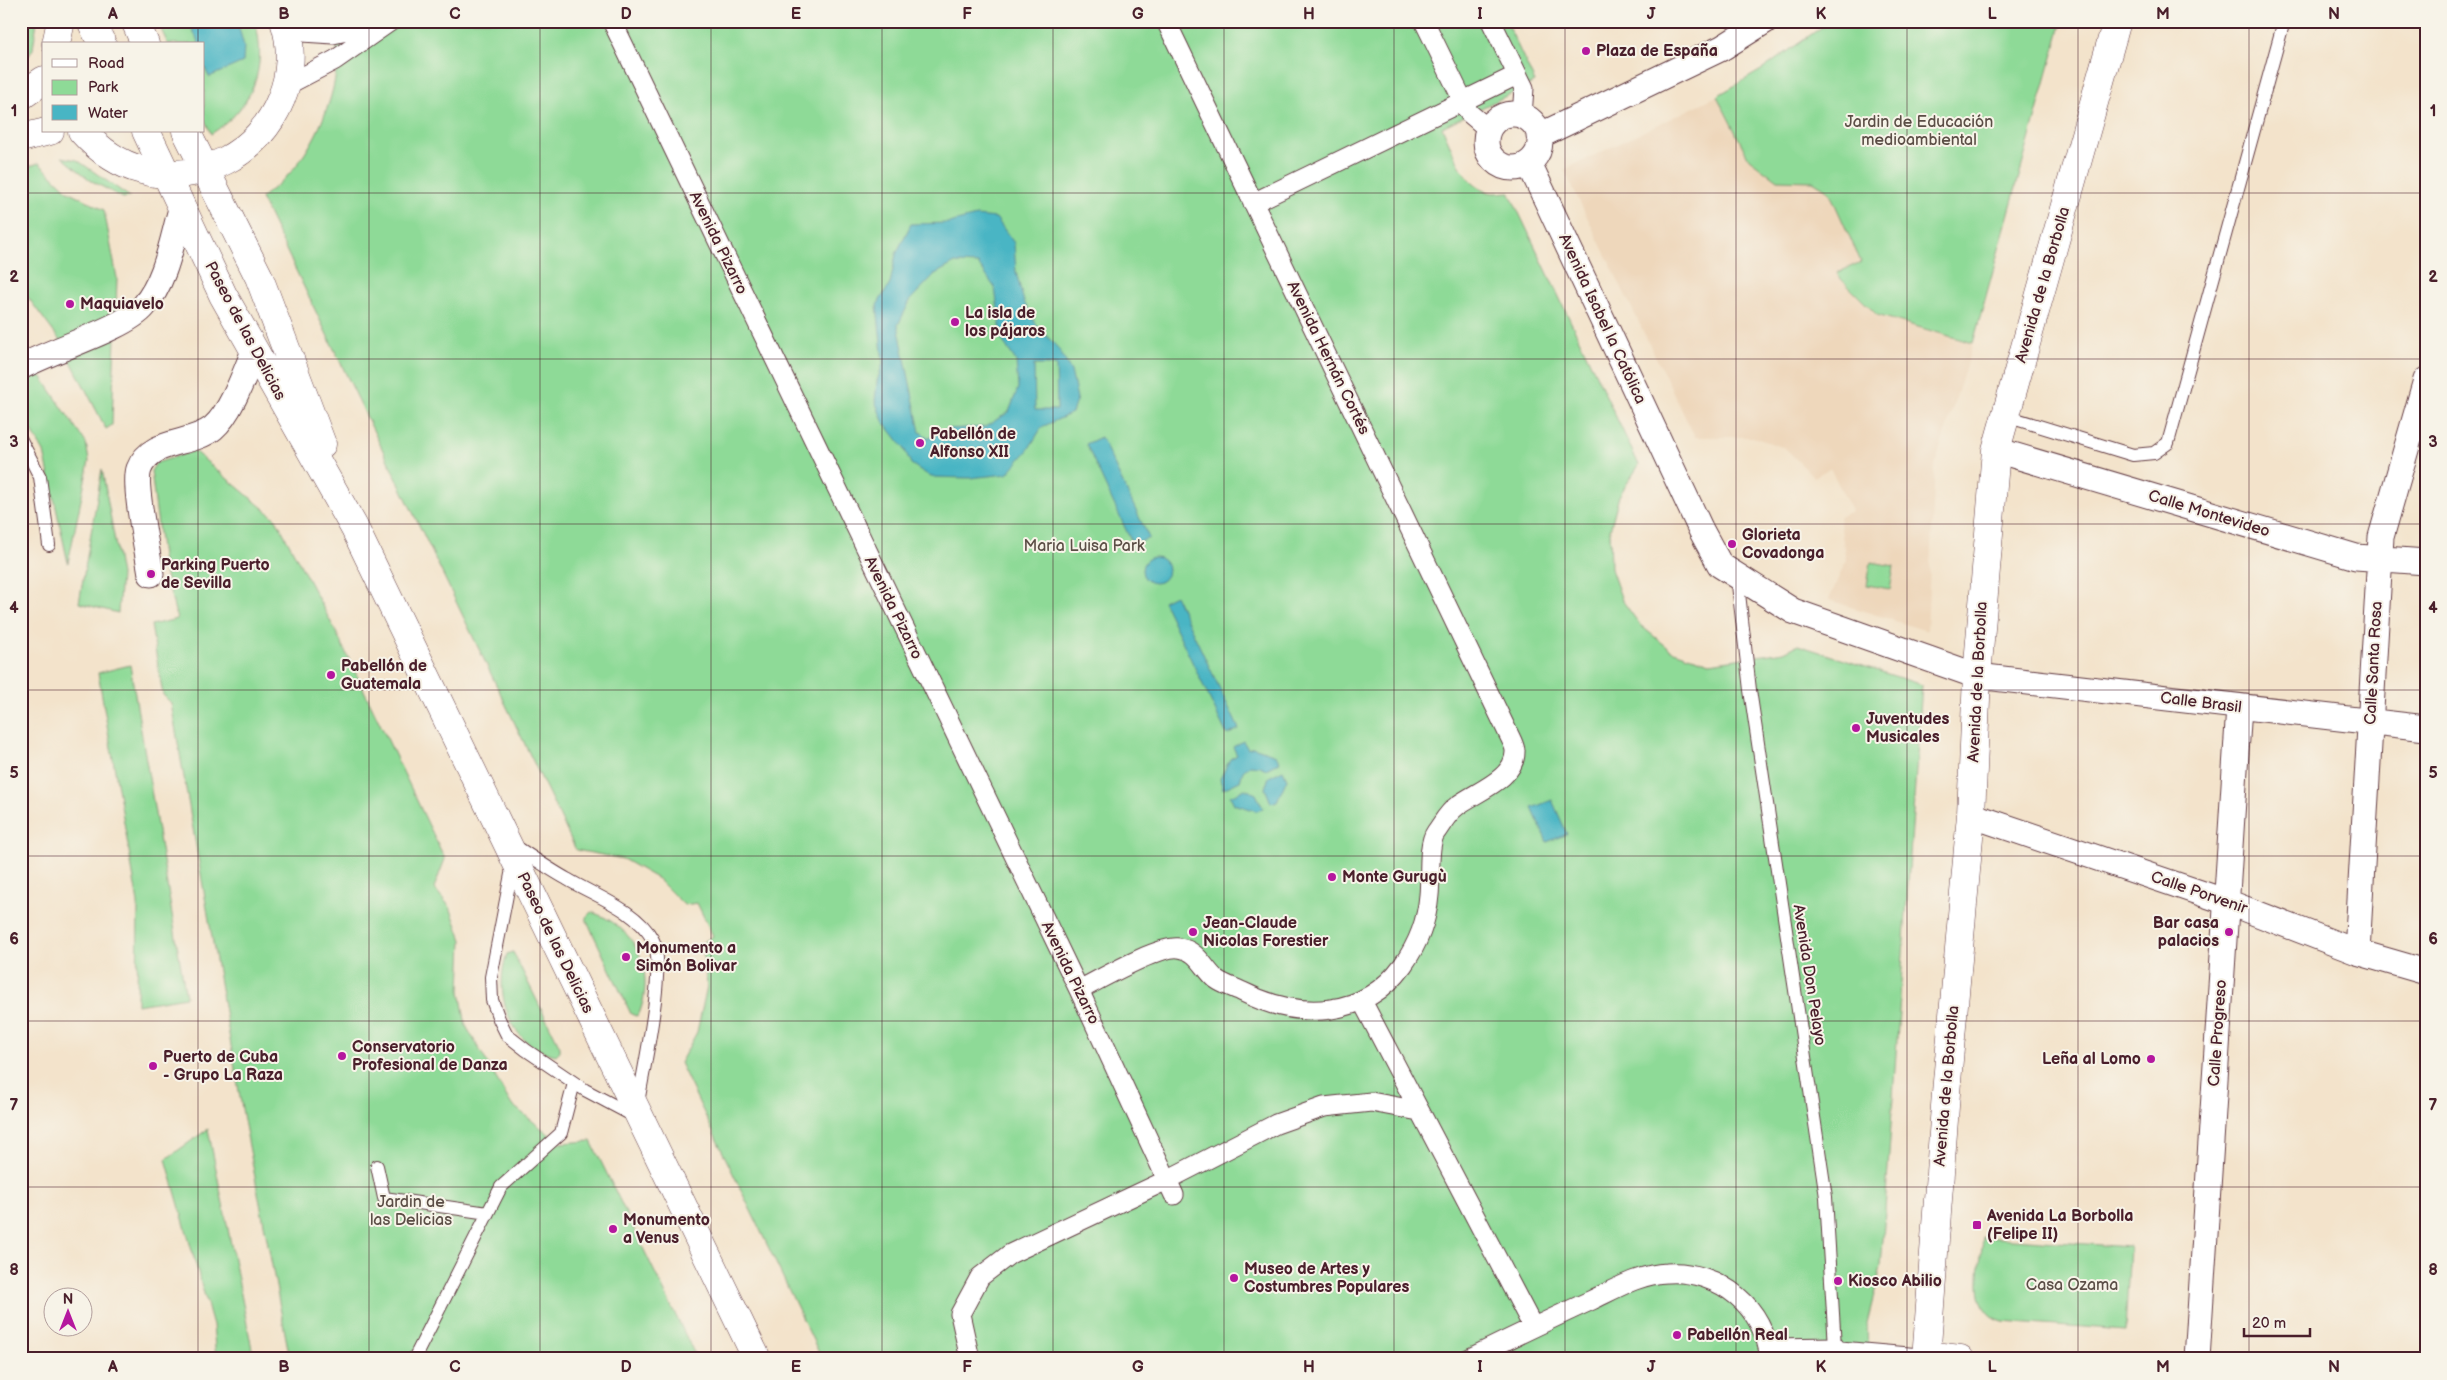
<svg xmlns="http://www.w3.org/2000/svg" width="2447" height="1380" font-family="'Balsamiq Sans',sans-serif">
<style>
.built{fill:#eed7bb}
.green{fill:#8eda97;stroke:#6c7c61}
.water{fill:#48b5c4;stroke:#496a78;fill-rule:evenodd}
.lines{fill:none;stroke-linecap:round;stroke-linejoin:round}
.service-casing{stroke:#633c43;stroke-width:14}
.pedestrian-casing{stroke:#633c43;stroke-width:21}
.minor-casing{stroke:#633c43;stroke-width:27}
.tertiary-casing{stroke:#633c43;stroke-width:29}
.secondary-casing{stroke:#633c43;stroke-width:29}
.primary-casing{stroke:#633c43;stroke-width:29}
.service{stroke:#fff;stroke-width:12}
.pedestrian{stroke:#fff;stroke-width:19}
.minor{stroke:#fff;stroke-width:25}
.tertiary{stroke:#fff;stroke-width:28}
.secondary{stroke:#fff;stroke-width:28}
.primary{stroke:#fff;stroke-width:28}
.grid{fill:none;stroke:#4a1f2b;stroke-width:1;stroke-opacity:0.55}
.poi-dot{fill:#b5179e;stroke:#f7f3e8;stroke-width:2}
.labels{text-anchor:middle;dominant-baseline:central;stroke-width:4;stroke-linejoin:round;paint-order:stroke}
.poi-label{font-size:16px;font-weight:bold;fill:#4a1f2b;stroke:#f7f3e8;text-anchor:start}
.park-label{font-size:16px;fill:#5b4e46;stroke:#f7f3e8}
.street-label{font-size:16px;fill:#4a1f2b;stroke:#f7f3e8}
.neatline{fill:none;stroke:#4a1f2b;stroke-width:2}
.grid-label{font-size:16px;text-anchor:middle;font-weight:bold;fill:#4a1f2b}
</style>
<rect width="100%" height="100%" fill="#f7f3e8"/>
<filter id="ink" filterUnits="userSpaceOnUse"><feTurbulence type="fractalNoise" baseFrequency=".02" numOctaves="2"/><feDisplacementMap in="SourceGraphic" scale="10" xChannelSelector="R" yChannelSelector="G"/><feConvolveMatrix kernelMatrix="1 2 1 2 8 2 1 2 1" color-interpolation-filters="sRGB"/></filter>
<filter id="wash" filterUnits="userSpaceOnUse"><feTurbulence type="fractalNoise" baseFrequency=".0096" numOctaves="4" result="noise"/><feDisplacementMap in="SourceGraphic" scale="20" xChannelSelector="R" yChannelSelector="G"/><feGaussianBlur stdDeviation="1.12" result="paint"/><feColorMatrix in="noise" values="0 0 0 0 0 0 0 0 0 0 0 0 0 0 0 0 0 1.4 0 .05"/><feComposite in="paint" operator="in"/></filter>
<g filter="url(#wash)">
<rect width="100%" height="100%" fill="#f3e3cb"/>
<path class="built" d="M 1717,96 L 1749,159 L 1777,180 L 1813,181 L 1829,191 L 1862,262 L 1838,272 L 1839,277 L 1877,315 L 1973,343 L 1935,465 L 1927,631 L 1829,600 L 1846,560 L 1839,517 L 1852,511 L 1830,468 L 1814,477 L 1785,448 L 1753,437 L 1695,437 L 1564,170 Z"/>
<path class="green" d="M 25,21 L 37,21 L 33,49 L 25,62 L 21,55 Z
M 157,21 L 255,21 C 268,69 253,107 211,134 L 204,118 L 204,44 L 168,44 Z
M 330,21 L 1506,21 L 1535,82 L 1442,127 C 1452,148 1463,186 1489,192 C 1495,194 1503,192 1509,192 L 1639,465 L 1619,496 L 1610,530 L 1611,569 L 1622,600 L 1640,625 L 1671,650 L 1710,663 L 1784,652 L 1798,645 L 1922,685 L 1881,1267 L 1867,1323 L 1868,1359 L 822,1359 L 680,1063 L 697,1032 L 707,986 L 702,943 L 713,936 L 697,903 L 684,905 L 658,879 L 623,859 L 576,850 L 261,198 C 271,190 282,182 291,172 C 321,138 351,66 330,21 Z
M 1830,21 L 2062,21 L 1973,343 L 1877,315 L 1839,277 L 1837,273 L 1861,262 L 1829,191 L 1813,181 L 1777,180 L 1749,159 L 1717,96 L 1763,69 Z
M 62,157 L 77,160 L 130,197 L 123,198 L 90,180 Z
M 39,163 L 68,191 L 104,210 L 117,278 L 112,425 L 106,429 L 61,342 L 21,288 L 21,169 Z
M 35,367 L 86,443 L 89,461 L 68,563 L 44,452 L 21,412 L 21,374 Z
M 194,451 L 276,519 L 335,630 L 445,859 L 434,888 L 450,907 L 462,940 L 460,991 L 466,1026 L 511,1104 L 560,1143 L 591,1141 L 697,1359 L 290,1359 L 244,1120 L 171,703 L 163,695 L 151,625 L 177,619 L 163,564 L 151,471 L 156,463 Z
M 102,469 L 121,575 L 118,613 L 79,603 Z
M 1871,562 L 1894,566 L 1890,589 L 1867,585 Z
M 130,665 L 186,997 L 137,1005 L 138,903 L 98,673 Z
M 591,912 C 636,926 656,971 639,1014 L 636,1016 L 631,1014 L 587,921 L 586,917 Z
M 513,952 L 560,1047 L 560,1051 L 556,1055 C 509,1048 493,992 507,954 Z
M 208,1129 L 254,1359 L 216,1359 L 213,1325 L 166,1159 Z
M 1983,1237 L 2130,1247 L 2125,1330 L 2002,1321 C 1968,1312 1981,1264 1983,1237 Z"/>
<path class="water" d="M 189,21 L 237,21 L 244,46 L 243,62 L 209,77 L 204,66 L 204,44 L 199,44 Z
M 976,216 L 996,218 L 1014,243 L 1016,272 L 1024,302 L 1037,326 L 1058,348 L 1071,371 L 1077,398 L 1072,413 L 1042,427 L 1028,450 L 1007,474 L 970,478 L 931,477 L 911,464 L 904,448 L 883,421 L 875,401 L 877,381 L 883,363 L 877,305 L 890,284 L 896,254 L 911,224 L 949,223 ZM 955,263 L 978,264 L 995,288 L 1002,340 L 1016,361 L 1018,388 L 1009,412 L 985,427 L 947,429 L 929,438 L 920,432 L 898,325 L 911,299 L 935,274 ZM 1034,365 L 1056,365 L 1057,410 L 1035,410 Z
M 1101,437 L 1149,538 L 1133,545 L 1086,444 Z
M1142 570a13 13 0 1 1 26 0a13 13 0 1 1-26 0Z
M 1175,595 L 1239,729 L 1227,735 L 1163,601 Z
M 1243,741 L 1248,749 L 1253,747 L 1276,755 L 1280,762 L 1266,769 L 1260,766 L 1250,765 L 1243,771 L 1240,781 L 1223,789 L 1220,779 L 1230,759 L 1237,755 L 1233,747 Z
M 1283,770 L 1287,779 L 1277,801 L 1271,803 L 1265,788 L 1269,777 Z
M 1245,789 L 1256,794 L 1263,808 L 1257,811 L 1234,804 L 1230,796 Z
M 1552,800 L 1567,834 L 1547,842 L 1532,808 Z
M 21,1287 L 29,1359 L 21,1359 Z"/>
</g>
<g filter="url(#ink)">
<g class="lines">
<g class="service-casing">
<path id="service" d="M 2006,416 L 2133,455 L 2154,453 L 2168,443 L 2284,21
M 21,440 L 40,477 L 49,545
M 1737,576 L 1750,690 L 1826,1197 L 1835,1347 L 1926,1355
M 515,846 C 532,857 549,869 567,879 C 595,896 637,910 653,940 C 667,964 643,1072 638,1103
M 513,864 L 491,977 L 492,1000 L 499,1019 L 507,1035 L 526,1050 L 585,1090 L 634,1116
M 377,1166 L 384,1198 L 488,1213
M 414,1359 L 501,1187 L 561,1133 L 574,1083"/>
</g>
<g class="pedestrian-casing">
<path id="pedestrian" d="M 612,21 L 1079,990 L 1174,1195
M 1424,21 L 1469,113 L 1488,129
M 1491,21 L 1524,88 L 1522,116
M 287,31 L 333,34 L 380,24
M 287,85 L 335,60 L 391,21
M 1253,203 L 1517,75
M 1079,990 C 1099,980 1159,945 1179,948 C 1198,950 1204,969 1216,979 C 1224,985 1235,988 1243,992 C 1299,1020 1364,1019 1403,965 C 1418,944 1427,920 1429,895 C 1431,878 1427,844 1436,832 C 1442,824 1448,812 1457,806 C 1475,792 1516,779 1515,751 C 1515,747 1512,741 1510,737 L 1166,21
M 1362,1001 L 1533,1327
M 1769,1348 L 1835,1347 L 1835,1359
M 970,1359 L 960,1314 L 980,1277 L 1010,1254 L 1167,1180 L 1276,1124 L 1324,1107 L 1371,1102 L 1419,1111
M 1468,1359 C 1509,1339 1550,1319 1592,1300 C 1615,1289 1640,1274 1667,1273 C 1692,1271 1718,1280 1737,1296 C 1756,1312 1767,1334 1770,1359"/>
</g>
<g class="minor-casing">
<path id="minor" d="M1486 141a27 27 0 1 1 54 0a27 27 0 1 1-54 0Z
M 1539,136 L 1722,48 L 1765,21
M 1529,163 L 1701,530 L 1720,565 L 1793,611 L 1977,676 L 2426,728
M 21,367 C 51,350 126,328 144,306 C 167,279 172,239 182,206
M 1996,450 L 2356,557 L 2426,562
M 151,574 C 148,553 133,485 139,469 C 151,438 191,446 213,428 C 231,413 245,373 254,351
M 1971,815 L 2227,902 L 2357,952 L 2426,972
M 2357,952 L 2381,537 L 2426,380
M 2197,1359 L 2239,707"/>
</g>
<g class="tertiary-casing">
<path id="tertiary" d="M 1926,1355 L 1960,1359"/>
</g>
<g class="secondary-casing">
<path id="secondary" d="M 1926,1359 L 1946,1093 L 1971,815 L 1977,676 L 1996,450 L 2117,21"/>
</g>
<g class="primary-casing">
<path id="primary" d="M 91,21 L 102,44
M 135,21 L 145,44
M 56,44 L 61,21
M 21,96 L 44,80
M 82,131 C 98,149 118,164 142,170 C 199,186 260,153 281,99 C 291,75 293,47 284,21
M 146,131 L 223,295 L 354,527 L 757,1359
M 186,131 L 259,277 L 322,444
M 21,138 L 50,131"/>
</g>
<use href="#service" class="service"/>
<use href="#pedestrian" class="pedestrian"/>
<use href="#minor" class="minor"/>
<use href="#tertiary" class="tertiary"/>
<use href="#secondary" class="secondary"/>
<use href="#primary" class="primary"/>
</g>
</g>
<path class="grid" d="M 198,21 L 198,44M 369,21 L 369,1359M 540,21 L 540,1359M 711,21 L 711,1359M 882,21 L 882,1359M 1053,21 L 1053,1359M 1224,21 L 1224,1359M 1394,21 L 1394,1359M 1565,21 L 1565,1359M 1736,21 L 1736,1359M 1907,21 L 1907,1359M 2078,21 L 2078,1359M 2249,21 L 2249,1359M 198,131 L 198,1359M 21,193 L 2426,193M 21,359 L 2426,359M 21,524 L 2426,524M 21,690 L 2426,690M 21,856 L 2426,856M 21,1021 L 2426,1021M 21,1187 L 2426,1187"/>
<g class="poi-dot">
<circle cx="1586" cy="51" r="5"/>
<circle cx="70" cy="304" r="5"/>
<circle cx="955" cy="322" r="5"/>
<circle cx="920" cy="443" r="5"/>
<circle cx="1732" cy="544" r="5"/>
<circle cx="151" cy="574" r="5"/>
<circle cx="331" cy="675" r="5"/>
<circle cx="1856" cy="728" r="5"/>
<circle cx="1332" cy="877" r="5"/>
<circle cx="1193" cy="932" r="5"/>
<circle cx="2229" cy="932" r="5"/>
<circle cx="626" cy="957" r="5"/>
<circle cx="342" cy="1056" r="5"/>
<circle cx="2151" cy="1059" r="5"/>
<circle cx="153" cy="1066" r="5"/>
<rect x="1972" y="1220" width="10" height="10" rx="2.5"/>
<circle cx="613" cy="1229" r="5"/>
<circle cx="1234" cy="1278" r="5"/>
<circle cx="1838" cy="1281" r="5"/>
<circle cx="1677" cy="1335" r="5"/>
</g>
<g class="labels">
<g class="poi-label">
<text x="1596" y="51">Plaza de España</text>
<text x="80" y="304">Maquiavelo</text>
<text x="965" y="313">La isla de<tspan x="965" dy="18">los pájaros</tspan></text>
<text x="930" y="434">Pabellón de<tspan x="930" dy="18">Alfonso XII</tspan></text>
<text x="1742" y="535">Glorieta<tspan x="1742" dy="18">Covadonga</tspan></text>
<text x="161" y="565">Parking Puerto<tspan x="161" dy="18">de Sevilla</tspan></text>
<text x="341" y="666">Pabellón de<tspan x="341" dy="18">Guatemala</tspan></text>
<text x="1866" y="719">Juventudes<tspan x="1866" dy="18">Musicales</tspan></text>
<text x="1342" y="877">Monte Gurugù</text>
<text x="1203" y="923">Jean-Claude<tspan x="1203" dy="18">Nicolas Forestier</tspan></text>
<text x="2219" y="923" text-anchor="end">Bar casa<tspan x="2219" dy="18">palacios</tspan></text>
<text x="636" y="948">Monumento a<tspan x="636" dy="18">Simón Bolivar</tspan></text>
<text x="352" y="1047">Conservatorio<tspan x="352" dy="18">Profesional de Danza</tspan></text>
<text x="163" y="1057">Puerto de Cuba<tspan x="163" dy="18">- Grupo La Raza</tspan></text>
<text x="2141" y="1059" text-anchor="end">Leña al Lomo</text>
<text x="1987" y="1216">Avenida La Borbolla<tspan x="1987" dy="18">(Felipe II)</tspan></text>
<text x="623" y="1220">Monumento<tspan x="623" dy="18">a Venus</tspan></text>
<text x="1244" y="1269">Museo de Artes y<tspan x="1244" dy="18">Costumbres Populares</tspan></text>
<text x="1848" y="1281">Kiosco Abilio</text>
<text x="1687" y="1335">Pabellón Real</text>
</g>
<g class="park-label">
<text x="1919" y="122">Jardin de Educación<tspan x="1919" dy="18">medioambiental</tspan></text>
<text x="1084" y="546">Maria Luisa Park</text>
<text x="411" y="1202">Jardin de<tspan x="411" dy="18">las Delicias</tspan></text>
<text x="2072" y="1285">Casa Ozama</text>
</g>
<g class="street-label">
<text transform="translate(718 243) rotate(64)">Avenida Pizarro</text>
<text transform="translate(2043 285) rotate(-74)">Avenida de la Borbolla</text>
<text transform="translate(1602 319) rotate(65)">Avenida Isabel la Católica</text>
<text transform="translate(245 331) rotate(62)">Paseo de las Delicias</text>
<text transform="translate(1328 358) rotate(64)">Avenida Hernán Cortés</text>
<text transform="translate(2209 514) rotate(17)">Calle Montevideo</text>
<text transform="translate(893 608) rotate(64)">Avenida Pizarro</text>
<text transform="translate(2374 663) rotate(-87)">Calle Santa Rosa</text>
<text transform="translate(1978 682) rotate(-87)">Avenida de la Borbolla</text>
<text transform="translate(2201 703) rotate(7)">Calle Brasil</text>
<text transform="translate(2199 893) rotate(19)">Calle Porvenir</text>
<text transform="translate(555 943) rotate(64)">Paseo de las Delicias</text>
<text transform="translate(1070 973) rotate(64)">Avenida Pizarro</text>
<text transform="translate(1809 975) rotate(81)">Avenida Don Pelayo</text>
<text transform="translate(2218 1033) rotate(-86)">Calle Progreso</text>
<text transform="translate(1947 1086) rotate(-85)">Avenida de la Borbolla</text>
</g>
</g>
<rect width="2447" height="1380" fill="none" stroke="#f7f3e8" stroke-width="55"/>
<rect x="42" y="42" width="162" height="90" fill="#f7f3e8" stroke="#b29e9c"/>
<rect x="52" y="59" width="25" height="8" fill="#ffffff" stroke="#b29e9c"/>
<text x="88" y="68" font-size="15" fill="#4a1f2b">Road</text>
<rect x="52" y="80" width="25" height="15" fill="#8eda97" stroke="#b29e9c"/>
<text x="88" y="92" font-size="15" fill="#4a1f2b">Park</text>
<rect x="52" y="105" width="25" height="15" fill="#48b5c4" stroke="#b29e9c"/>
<text x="88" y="118" font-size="15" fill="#4a1f2b">Water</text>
<g transform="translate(68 1312)"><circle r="24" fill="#f7f3e8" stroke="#b29e9c"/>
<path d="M0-4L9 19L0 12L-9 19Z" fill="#b5179e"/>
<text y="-8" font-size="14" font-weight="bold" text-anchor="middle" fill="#4a1f2b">N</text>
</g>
<path d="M2244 1328v8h66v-8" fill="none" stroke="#4a1f2b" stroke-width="2.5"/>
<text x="2252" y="1328" font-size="15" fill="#4a1f2b" stroke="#f7f3e8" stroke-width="4" paint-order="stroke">20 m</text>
<rect x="28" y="28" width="2392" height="1324" class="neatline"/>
<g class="grid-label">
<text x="113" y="19">A</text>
<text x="284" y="19">B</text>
<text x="455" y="19">C</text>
<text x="626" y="19">D</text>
<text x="796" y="19">E</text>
<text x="967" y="19">F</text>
<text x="1138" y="19">G</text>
<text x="1309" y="19">H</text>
<text x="1480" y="19">I</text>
<text x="1651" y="19">J</text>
<text x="1821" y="19">K</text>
<text x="1992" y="19">L</text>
<text x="2163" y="19">M</text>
<text x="2334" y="19">N</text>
<text x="14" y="116">1</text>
<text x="2433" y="116">1</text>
<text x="14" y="282">2</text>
<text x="2433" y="282">2</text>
<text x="14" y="447">3</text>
<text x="2433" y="447">3</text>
<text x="14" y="613">4</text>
<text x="2433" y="613">4</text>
<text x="14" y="778">5</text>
<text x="2433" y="778">5</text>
<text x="14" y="944">6</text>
<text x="2433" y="944">6</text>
<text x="14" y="1110">7</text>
<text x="2433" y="1110">7</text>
<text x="14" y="1275">8</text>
<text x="2433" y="1275">8</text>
<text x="113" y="1372">A</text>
<text x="284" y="1372">B</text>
<text x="455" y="1372">C</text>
<text x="626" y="1372">D</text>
<text x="796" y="1372">E</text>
<text x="967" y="1372">F</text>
<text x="1138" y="1372">G</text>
<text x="1309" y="1372">H</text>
<text x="1480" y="1372">I</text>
<text x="1651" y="1372">J</text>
<text x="1821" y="1372">K</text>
<text x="1992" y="1372">L</text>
<text x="2163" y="1372">M</text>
<text x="2334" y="1372">N</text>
</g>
</svg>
